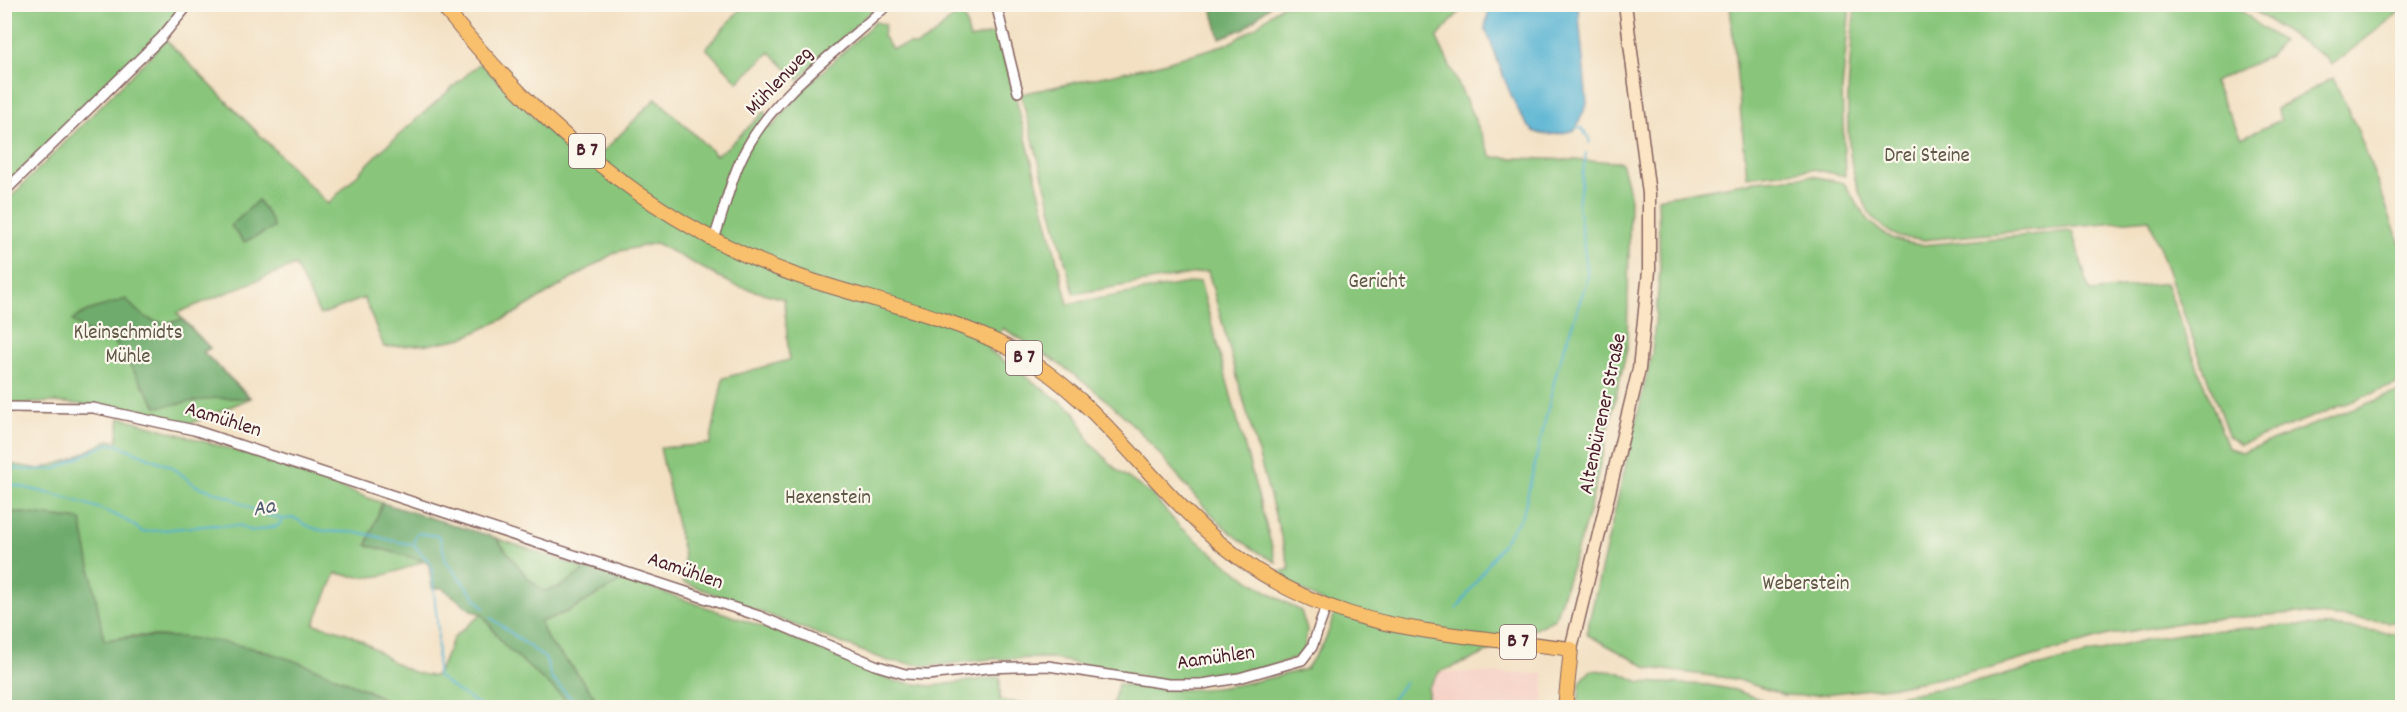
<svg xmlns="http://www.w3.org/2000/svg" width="2407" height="712" font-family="Dekko,sans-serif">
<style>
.built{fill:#f6d1c6}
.green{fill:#89c67c;stroke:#6a7254;stroke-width:1.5}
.forest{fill:#6eab6c;stroke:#5c654c;stroke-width:1.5}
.water{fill:#54b2d2;stroke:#4f687e;stroke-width:1.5}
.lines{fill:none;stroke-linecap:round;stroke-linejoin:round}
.stream{stroke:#54b2d2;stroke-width:2}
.street-casing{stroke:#856360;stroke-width:12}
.secondary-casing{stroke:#856360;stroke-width:15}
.primary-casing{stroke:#856360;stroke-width:16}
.street{stroke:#fff;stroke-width:9}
.secondary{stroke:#fce5c4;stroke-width:12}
.primary{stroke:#f8bf6c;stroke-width:14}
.labels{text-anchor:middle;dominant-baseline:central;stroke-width:4.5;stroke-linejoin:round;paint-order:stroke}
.shield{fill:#fbf7ec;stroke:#7f6065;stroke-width:1.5}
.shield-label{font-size:20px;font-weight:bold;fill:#4a1f2b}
.street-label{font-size:21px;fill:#4a1f2b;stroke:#fbf7ec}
.park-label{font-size:21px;fill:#605947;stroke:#fbf7ec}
.water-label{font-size:22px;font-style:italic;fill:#4e5a6e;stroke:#fbf7ec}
</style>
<rect width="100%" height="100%" fill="#fbf7ec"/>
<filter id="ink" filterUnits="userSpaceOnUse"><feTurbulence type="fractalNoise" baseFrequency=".0167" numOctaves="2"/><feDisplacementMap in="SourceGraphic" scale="12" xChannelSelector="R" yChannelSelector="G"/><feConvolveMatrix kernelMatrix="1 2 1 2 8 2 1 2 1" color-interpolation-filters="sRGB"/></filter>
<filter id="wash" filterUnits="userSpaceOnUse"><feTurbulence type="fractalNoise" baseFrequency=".008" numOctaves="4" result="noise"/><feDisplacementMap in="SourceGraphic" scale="24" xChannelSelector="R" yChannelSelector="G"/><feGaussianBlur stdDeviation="1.35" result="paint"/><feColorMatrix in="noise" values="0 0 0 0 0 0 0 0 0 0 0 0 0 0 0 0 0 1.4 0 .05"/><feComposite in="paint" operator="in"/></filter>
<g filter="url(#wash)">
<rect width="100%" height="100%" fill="#f3e0c2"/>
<path class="built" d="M 1439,672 L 1544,674 L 1543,707 L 1428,708 L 1428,688 Z"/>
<path class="green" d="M 863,4 L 873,10 L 798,80 L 770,52 L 738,82 L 706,48 L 744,5 Z
M 2402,4 L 2402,10 L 2332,65 L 2325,57 L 2245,5 Z
M 5,5 L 187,5 L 161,35 L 5,188 Z
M 1282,5 L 1465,5 L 1437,38 L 1492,157 L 1621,162 L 1630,194 L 1627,349 L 1589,512 L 1555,619 L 1471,660 L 1439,672 L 1428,688 L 1428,707 L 1112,707 L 1118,684 C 1193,696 1234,688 1306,669 L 1325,641 L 1336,610 L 1274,574 L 1290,569 L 1208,271 L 1074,294 L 1021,94 L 1156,65 L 1230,43 L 1253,29 Z
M 1850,5 L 1842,91 L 1845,176 L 1813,169 L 1747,177 L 1730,6 Z
M 1855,5 L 2235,5 L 2261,27 L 2282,41 L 2270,56 L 2213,82 L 2241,138 L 2281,120 L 2276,109 L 2333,78 L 2358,131 L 2402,249 L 2402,382 L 2240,445 L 2229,437 L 2149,219 L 1923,240 C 1916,239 1907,239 1900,237 C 1826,209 1851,64 1855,5 Z
M 962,9 L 970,39 L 999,32 L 1068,304 L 1200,281 L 1276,562 C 1210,529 1185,479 1138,430 C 1098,388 1052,358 1003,328 L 989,350 L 1075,412 L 1090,442 L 1117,470 L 1152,495 L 1180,527 L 1228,565 L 1269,593 L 1301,611 L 1307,630 L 1304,651 L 1297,658 L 1250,673 L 1200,682 L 1162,681 L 1050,658 L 991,659 L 930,666 L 888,661 L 683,582 L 684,557 L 660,448 L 710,444 L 723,378 L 789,360 L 784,299 L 734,285 L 656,243 L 616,252 L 512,315 L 463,338 L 432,344 L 384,347 L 364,298 L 320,315 L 295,265 L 177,313 L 210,348 L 203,352 L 251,398 L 190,424 L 109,407 L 53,402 L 5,405 L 5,203 L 166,40 L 328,204 L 382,150 L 480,63 L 569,151 L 604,151 L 656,98 L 716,155 L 729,146 L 765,111 L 771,128 L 804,89 L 875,22 L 885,24 L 883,36 L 892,49 L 909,44 L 916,46 L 933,36 Z
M 1813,176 L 1844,183 C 1867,219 1877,242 1923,245 L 2072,231 L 2090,292 L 2166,283 L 2228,448 L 2243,452 L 2402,390 L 2402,623 L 2296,613 L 2192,621 L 2108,635 L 1992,668 L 1898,686 L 1805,696 L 1784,695 L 1735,679 L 1649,668 L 1586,634 L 1652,353 L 1660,271 L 1658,198 L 1755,181 Z
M 120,417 L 254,456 L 382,503 L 367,545 L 424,561 C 389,575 374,582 336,573 L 314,624 C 325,627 337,629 346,633 C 380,646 394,673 434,676 L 439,671 L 454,637 L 482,614 L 504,645 L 574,707 L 400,707 L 365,689 L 260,649 L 162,636 L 133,636 L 103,640 L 81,520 L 5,511 L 4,463 L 40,469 L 70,460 L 109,440 L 117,442 Z
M 496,538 L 586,569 L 560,587 L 543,592 L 526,576 Z
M 625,579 L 775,631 L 894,681 L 931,686 L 1000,677 L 1000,701 L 1024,703 L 1023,708 L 601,706 L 573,668 L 548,641 L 540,622 L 567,612 Z
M 2289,625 L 2331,626 L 2402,634 L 2402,707 L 1578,707 L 1580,682 L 1591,670 L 1618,672 L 1640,682 L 1708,685 L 1735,690 L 1770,703 L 1806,706 L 1892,697 L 1980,681 L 2153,638 L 2194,632 Z"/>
<path class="forest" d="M 1211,5 L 1211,4 L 1271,5 L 1245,28 L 1220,38 Z
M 258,200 L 271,219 L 274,228 L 244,242 L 231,226 Z
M 126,299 C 141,317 157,329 182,319 L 210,348 L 203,352 L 250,398 L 216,398 L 157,407 L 111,337 L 83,330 L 72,320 L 87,311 Z
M 382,503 L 496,538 L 526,576 L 543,591 L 560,587 L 586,569 L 625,579 L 567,612 L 540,622 L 548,641 L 573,668 L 601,706 L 609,707 L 574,707 L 504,645 L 482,614 L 473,611 L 442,588 L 432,588 L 429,565 L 424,561 L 367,545 Z
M 5,511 L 81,520 L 104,640 C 213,625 305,658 400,707 L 5,707 Z"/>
<path class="water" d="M 1497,5 L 1578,5 L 1587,104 L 1575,130 C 1562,133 1546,138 1534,131 C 1516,121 1495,50 1485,28 L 1488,13 Z"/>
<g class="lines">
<path class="stream" d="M 1576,127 L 1581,128 L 1590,139 L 1589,143
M 4,466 L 23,470 L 55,469 L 107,444 L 118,445 L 172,467 L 195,485 L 232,498 L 259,513 L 283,519
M 4,483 C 40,491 117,507 142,532 L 214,525 L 241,526 L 252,531 L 278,526 L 283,519 L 295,518 C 323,539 341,528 371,535 C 386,539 398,543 413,544 L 417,533 L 439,536 L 447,563 L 484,608
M 413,544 L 431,564 L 438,630 L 437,676 L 457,691 L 485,708
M 1457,609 L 1523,514 L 1557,370 L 1588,277 L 1578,204 L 1586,153
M 490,617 L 546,659 L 551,678 L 581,708
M 1386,708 L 1405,682"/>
</g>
</g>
<g filter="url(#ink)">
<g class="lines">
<g class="street-casing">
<path id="street" d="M 996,4 L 1018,92
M 4,192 L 161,38 L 189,4
M 714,239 C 725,208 732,172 749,144 C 782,87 842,49 888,4
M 4,407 L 93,408 L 194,430 L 759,616 L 875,665 L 905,674 L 928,675 L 987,668 L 1048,666 L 1168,684 L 1202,684 L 1239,678 L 1302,660 L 1312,647 L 1326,607"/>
</g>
<g class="secondary-casing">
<path id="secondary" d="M 1571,649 L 1639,369 L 1649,271 L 1649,194 L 1625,4"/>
</g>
<g class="primary-casing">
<path id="primary" d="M 441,4 C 534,120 653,225 795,275 C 867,300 943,313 1011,349 C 1089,392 1138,467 1202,527 C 1314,633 1429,630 1571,649 L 1565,708"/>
</g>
<use href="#street" class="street"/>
<use href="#secondary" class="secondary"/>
<use href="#primary" class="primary"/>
</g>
</g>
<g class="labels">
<g class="shield">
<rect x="569" y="134" width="36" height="34" rx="4.5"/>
<rect x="1006" y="341" width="36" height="34" rx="4.5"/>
<rect x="1500" y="625" width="36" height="34" rx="4.5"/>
</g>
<g class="shield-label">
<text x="587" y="151">B 7</text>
<text x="1024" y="358">B 7</text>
<text x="1518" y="642">B 7</text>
</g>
<g class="street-label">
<text transform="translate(780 82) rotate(-46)">Mühlenweg</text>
<text transform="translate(1604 414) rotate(-78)">Altenbürener Straße</text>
<text transform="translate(223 421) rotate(17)">Aamühlen</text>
<text transform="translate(685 572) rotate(19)">Aamühlen</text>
<text transform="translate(1216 659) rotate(-8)">Aamühlen</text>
</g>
<g class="park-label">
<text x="1927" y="157">Drei Steine</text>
<text x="1377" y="283">Gericht</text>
<text x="128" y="334">Kleinschmidts<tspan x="128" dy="24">Mühle</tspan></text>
<text x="828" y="499">Hexenstein</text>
<text x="1806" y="585">Weberstein</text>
</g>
<g class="water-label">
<text transform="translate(264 509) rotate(-11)">Aa</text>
</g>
</g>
<rect width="2407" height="712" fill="none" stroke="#fbf7ec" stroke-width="24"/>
</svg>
